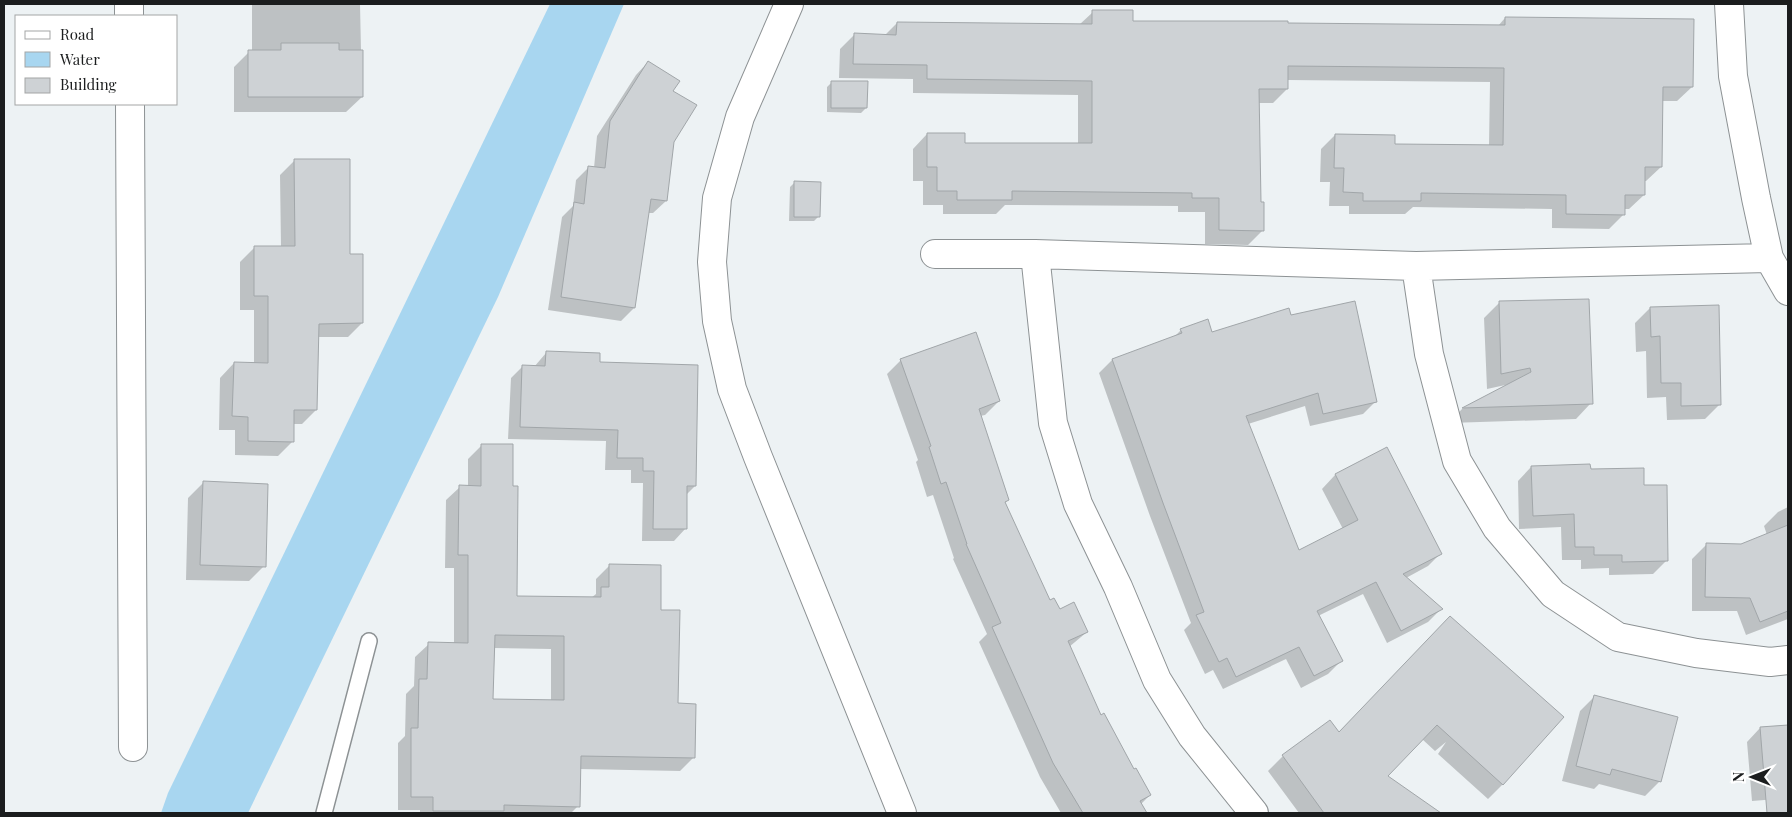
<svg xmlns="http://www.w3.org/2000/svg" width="1792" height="817" font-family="'Playfair Display',serif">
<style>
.water{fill:#a8d6f0}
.shadow{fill:#0003;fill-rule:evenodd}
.building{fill:#ced2d5;stroke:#a1a6a9;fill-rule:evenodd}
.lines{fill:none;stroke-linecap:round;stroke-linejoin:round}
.service-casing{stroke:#8d9294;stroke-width:18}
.minor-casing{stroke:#8d9294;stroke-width:30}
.tertiary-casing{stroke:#8d9294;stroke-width:30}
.service{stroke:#fff;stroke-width:15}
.minor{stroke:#fff;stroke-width:28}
.tertiary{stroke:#fff;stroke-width:28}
</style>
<rect width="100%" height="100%" fill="#edf2f4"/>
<path class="water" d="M 550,4 L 624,4 L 498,297 L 248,813 L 161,813 L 168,793 Z"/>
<path class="shadow" d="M 227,4 L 360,4 L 362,97 L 346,112 L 234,112 L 234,67 L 249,52 L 252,52 L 252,4 Z
M 1093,12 L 1132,22 L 1498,26 L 1505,18 L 1692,87 L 1677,101 L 1662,101 L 1661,167 L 1646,181 L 1644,181 L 1644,195 L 1629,209 L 1624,209 L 1624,214 L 1609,229 L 1552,228 L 1552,209 L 1413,207 L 1405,214 L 1349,214 L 1349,206 L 1329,206 L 1330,182 L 1320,182 L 1321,149 L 1335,135 L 1394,146 L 1489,146 L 1490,82 L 1287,80 L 1287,89 L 1273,103 L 1258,103 L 1260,203 L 1263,230 L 1248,245 L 1205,244 L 1205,212 L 1178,212 L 1178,206 L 1005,205 L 996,214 L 943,214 L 943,205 L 923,205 L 923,181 L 913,181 L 913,149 L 927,134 L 963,144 L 1078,144 L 1078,95 L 913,93 L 913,79 L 839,78 L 840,49 L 855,34 L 884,36 L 897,23 L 1079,25 Z
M 648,62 L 672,91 L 673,142 L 666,201 L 653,213 L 648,213 L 634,308 L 621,321 L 548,310 L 562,217 L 573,206 L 576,180 L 589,167 L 594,168 L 597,136 L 636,75 Z
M 832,82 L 866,108 L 861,113 L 827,112 L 827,87 Z
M 294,161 L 349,255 L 362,323 L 348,337 L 318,337 L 316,410 L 302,424 L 293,424 L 292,442 L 278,456 L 235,455 L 235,430 L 219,430 L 220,378 L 234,363 L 254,364 L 254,310 L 240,310 L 240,262 L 254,248 L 281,247 L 280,175 Z
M 795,182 L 819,216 L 814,221 L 789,221 L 790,187 Z
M 1499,303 L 1591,403 L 1576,419 L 1449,423 L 1462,409 L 1510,384 L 1487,389 L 1484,318 Z
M 1650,308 L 1720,404 L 1705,419 L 1667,420 L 1666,397 L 1647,398 L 1646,351 L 1636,352 L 1635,323 Z
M 1290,317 L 1376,401 L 1363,414 L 1310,426 L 1305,406 L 1248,424 L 1298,551 L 1343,529 L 1322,489 L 1335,475 L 1387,449 L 1441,553 L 1428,566 L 1406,578 L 1441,609 L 1428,622 L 1387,643 L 1363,594 L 1318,616 L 1341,661 L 1328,674 L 1301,688 L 1286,659 L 1223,689 L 1213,670 L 1205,674 L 1184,630 L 1191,623 L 1150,516 L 1099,373 L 1112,360 L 1174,337 L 1181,330 L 1211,334 Z
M 546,353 L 599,363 L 695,486 L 686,495 L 686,528 L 674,541 L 642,541 L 643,483 L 631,483 L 631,470 L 605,470 L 606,441 L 508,439 L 511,378 L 523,366 L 534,367 Z
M 901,360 L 999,401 L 985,415 L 980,416 L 1008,500 L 1005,503 L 1049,602 L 1087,632 L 1069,647 L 1100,716 L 1150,795 L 1141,804 L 1146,813 L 1061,813 L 1040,777 L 979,642 L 987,634 L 953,559 L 954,558 L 933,495 L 927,497 L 916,462 L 918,460 L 887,374 Z
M 482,445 L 516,598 L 591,598 L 596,594 L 596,579 L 609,566 L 660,611 L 677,704 L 694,757 L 680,771 L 579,769 L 578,806 L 571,813 L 420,813 L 420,810 L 398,810 L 398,743 L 405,736 L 406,694 L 414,686 L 415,657 L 429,644 L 454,644 L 454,568 L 445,568 L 446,500 L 460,487 L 468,487 L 468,459 ZM 493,648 L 551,649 L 551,701 L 491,700 Z
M 1531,467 L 1589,470 L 1643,487 L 1667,560 L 1653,574 L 1609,575 L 1609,568 L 1581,569 L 1581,560 L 1562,560 L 1561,527 L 1519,529 L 1518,481 Z
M 203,483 L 264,566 L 249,581 L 186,580 L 188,498 Z
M 1788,507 L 1788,619 L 1746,635 L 1737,611 L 1692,611 L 1692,559 L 1707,544 L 1741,545 L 1767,535 L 1764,526 L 1778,512 Z
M 1436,633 L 1503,784 L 1488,799 L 1438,754 L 1446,742 L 1435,751 L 1422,739 L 1386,776 L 1376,794 L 1351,813 L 1299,813 L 1268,771 L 1283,756 L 1338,733 Z
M 1595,696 L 1660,781 L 1645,796 L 1599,784 L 1594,789 L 1562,781 L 1580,711 Z
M 1788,726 L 1788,798 L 1752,801 L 1747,742 L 1760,728 Z"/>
<path class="building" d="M 1092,10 L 1133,10 L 1133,21 L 1288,21 L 1288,23 L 1505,25 L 1505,17 L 1694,19 L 1693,87 L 1663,87 L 1662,167 L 1645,167 L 1645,195 L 1625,195 L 1625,215 L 1566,214 L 1566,195 L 1421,193 L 1421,201 L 1363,201 L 1363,193 L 1343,192 L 1344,168 L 1334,168 L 1335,134 L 1395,135 L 1395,144 L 1503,145 L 1504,68 L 1288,66 L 1288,89 L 1259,89 L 1261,202 L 1264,202 L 1264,231 L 1219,230 L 1219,198 L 1192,198 L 1192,193 L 1012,191 L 1012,200 L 957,200 L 957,191 L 937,191 L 937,167 L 927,167 L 927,133 L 965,133 L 965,143 L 1092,143 L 1092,81 L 927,79 L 927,65 L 853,64 L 854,33 L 896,35 L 897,22 L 1092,24 Z
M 281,43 L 339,43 L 339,50 L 363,50 L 363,97 L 248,97 L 248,50 L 281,50 Z
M 648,61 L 680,81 L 673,91 L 697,105 L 674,142 L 667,201 L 651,199 L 635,308 L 561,297 L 574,202 L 584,204 L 588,166 L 605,168 L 610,121 Z
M 831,81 L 868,81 L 867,108 L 831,108 Z
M 294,159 L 350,159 L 350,254 L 363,254 L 363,323 L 319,324 L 317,410 L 294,410 L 294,442 L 248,441 L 248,417 L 232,416 L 234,362 L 268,363 L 268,296 L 254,296 L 254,246 L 295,246 Z
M 794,181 L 821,182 L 820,217 L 794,217 Z
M 1589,299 L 1593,404 L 1462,408 L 1531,372 L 1530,368 L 1501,374 L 1499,301 Z
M 1355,301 L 1377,402 L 1323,414 L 1318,393 L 1246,416 L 1299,550 L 1358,520 L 1335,474 L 1387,447 L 1442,554 L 1403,574 L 1443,609 L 1401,631 L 1376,582 L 1317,611 L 1343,661 L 1314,676 L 1299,647 L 1236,677 L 1227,658 L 1219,662 L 1196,615 L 1204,612 L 1163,503 L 1112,359 L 1182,333 L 1180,329 L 1208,319 L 1212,332 L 1289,308 L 1291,315 Z
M 1719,305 L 1721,405 L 1681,406 L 1681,383 L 1661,383 L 1660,336 L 1651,337 L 1650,307 Z
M 976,332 L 1000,401 L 979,409 L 1009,500 L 1005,502 L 1050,600 L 1054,598 L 1060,609 L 1074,602 L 1088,632 L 1068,641 L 1101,715 L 1104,713 L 1134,769 L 1136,768 L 1151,795 L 1140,801 L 1147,813 L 1083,813 L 1053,763 L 992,627 L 1001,623 L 966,544 L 967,544 L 946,482 L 941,484 L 929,447 L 931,446 L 900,359 Z
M 546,351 L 600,353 L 600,362 L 698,365 L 696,486 L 687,486 L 687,529 L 653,529 L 654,471 L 643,471 L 643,458 L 617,458 L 618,430 L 520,427 L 522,365 L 545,366 Z
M 481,444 L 513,444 L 513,486 L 518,486 L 517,596 L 601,597 L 601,587 L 609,587 L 609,564 L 661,565 L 661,610 L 680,610 L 678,703 L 696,704 L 695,758 L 581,756 L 580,807 L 504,805 L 504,811 L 433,811 L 433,797 L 411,797 L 411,728 L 418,728 L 419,679 L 427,679 L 428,642 L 468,643 L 468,555 L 458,555 L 459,485 L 481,486 ZM 495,635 L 564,636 L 564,700 L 493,699 Z
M 1590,464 L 1591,469 L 1644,468 L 1644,485 L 1667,485 L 1668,561 L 1622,562 L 1622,555 L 1594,555 L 1594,547 L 1575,547 L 1574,514 L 1533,516 L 1531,466 Z
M 203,481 L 268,484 L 266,567 L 200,565 Z
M 1788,525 L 1788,611 L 1760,622 L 1750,598 L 1705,597 L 1706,543 L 1741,544 Z
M 1450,616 L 1564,717 L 1503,785 L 1437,725 L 1388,776 L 1441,813 L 1324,813 L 1282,755 L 1330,720 L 1339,732 Z
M 1594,695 L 1678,717 L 1661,782 L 1612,769 L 1610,775 L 1576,766 Z
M 1788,725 L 1788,813 L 1767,813 L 1760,727 Z"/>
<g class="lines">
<g class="service-casing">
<path id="service" d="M 324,813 L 369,641"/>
</g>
<g class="minor-casing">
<path id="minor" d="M 129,4 L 129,16
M 1729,4 L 1733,76 L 1756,198 L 1769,258 L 1788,291
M 130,104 L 133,747
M 935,254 L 1035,254 L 1416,266 L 1769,258
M 1035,254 L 1053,423 L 1078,504 L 1118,587 L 1157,680 L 1192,736 L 1254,813
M 1416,266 L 1429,354 L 1457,461 L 1497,528 L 1553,594 L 1618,637 L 1696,653 L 1770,662 L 1788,660"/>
</g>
<g class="tertiary-casing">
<path id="tertiary" d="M 789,4 L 740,117 L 717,198 L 712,262 L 717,321 L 732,389 L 758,457 L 902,813"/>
</g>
<use href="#service" class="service"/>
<use href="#minor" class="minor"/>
<use href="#tertiary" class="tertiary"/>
</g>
<rect width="1792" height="817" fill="none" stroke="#1b1d1e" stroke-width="10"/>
<rect x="15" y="15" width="162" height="90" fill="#ffffff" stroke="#a4a5a5"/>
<rect x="25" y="31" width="25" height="8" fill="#ffffff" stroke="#a4a5a5"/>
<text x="60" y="40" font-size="15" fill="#1b1d1e">Road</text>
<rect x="25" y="52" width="25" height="15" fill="#a8d6f0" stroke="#a4a5a5"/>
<text x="60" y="65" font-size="15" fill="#1b1d1e">Water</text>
<rect x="25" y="78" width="25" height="15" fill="#ced2d5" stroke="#a4a5a5"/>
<text x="60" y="90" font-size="15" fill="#1b1d1e">Building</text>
<g transform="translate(1752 777) rotate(270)" stroke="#ffffff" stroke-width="4" paint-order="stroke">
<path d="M0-4L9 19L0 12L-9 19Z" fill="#1b1d1e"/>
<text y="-8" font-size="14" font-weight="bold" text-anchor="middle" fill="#1b1d1e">N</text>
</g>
</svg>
